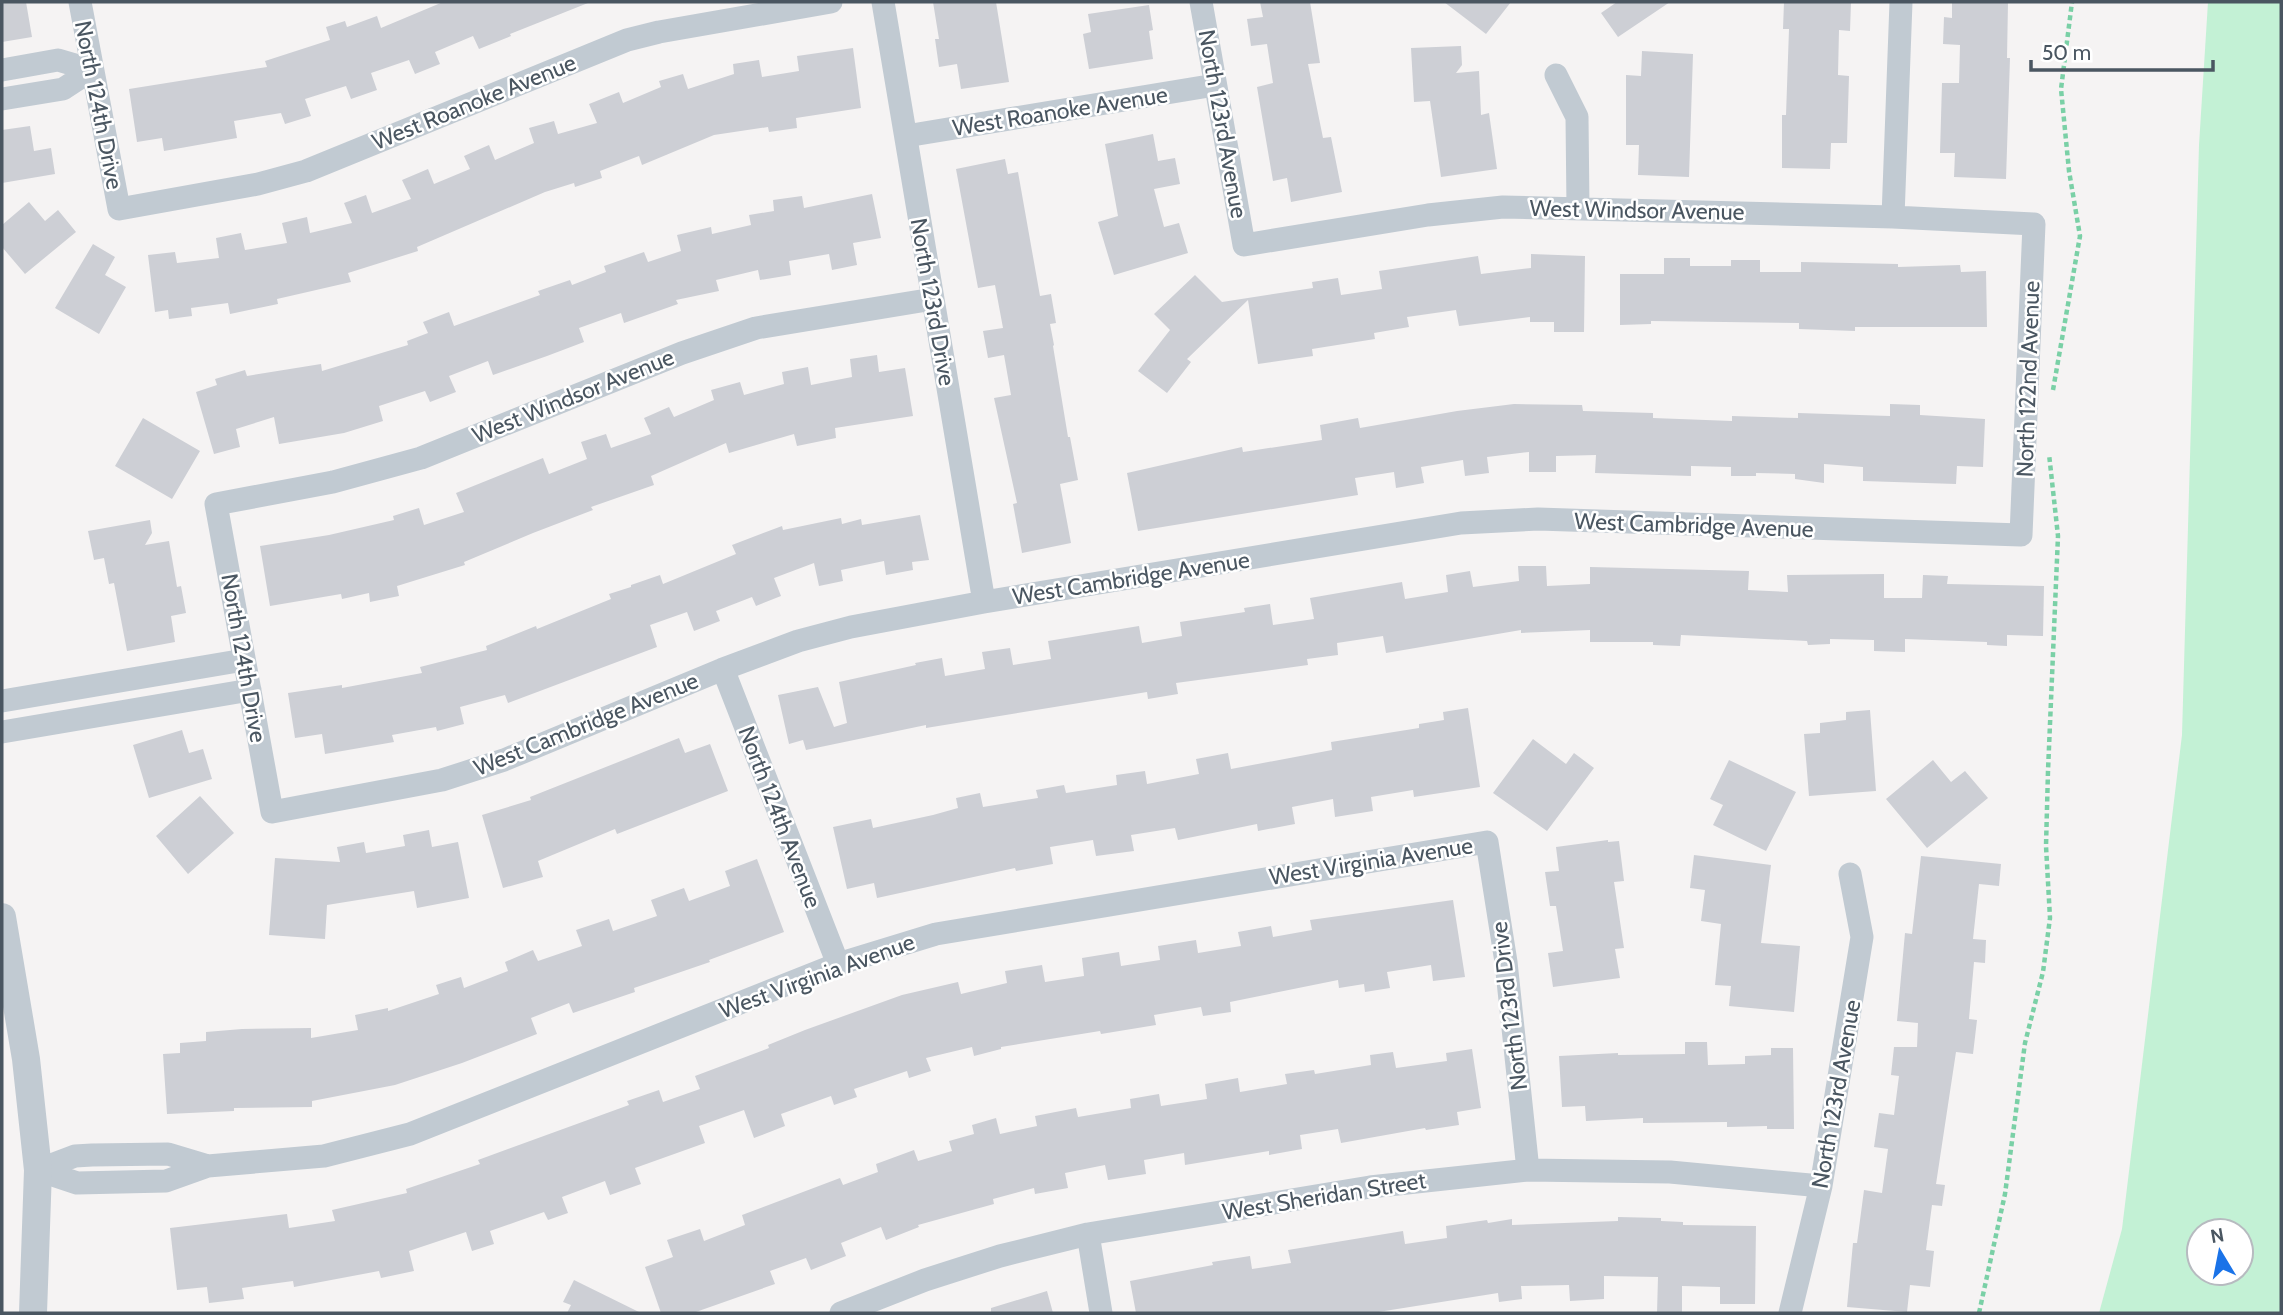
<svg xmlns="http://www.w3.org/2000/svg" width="2283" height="1315" font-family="Cabin,sans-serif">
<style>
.green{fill:#c3f1d5;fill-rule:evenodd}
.building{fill:#cdcfd5}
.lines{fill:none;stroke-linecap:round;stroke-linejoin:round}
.path{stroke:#7ad0a6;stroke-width:4.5;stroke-dasharray:5 3.5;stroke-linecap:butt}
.minor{stroke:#c1cad2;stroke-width:23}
.tertiary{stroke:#c1cad2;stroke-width:28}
.labels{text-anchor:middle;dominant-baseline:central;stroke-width:5;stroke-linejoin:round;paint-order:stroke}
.street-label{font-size:23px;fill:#4a5661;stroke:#fff}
</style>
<rect width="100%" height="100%" fill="#f5f3f3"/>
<path class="green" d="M 2208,2 L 2281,2 L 2281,1313 L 2099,1313 L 2122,1229 L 2182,735 L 2199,145 ZM 2199,1231 L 2241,1231 L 2241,1273 L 2199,1273 Z"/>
<path class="building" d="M 2,2 L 26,2 L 32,37 L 2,42 Z
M 443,2 L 588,3 L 510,34 L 511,36 L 479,49 L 473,36 L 435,52 L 440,64 L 415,74 L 409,60 L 371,73 L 377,90 L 351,99 L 346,86 L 305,99 L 311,116 L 285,124 L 281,113 L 234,121 L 237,138 L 164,151 L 162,138 L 137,142 L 129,89 L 267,67 L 265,61 L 330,40 L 326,27 L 345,21 L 347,27 L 377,16 L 381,28 Z
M 933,2 L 996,2 L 1009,82 L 961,89 L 957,64 L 939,67 L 935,39 L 939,39 Z
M 1260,2 L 1310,2 L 1320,63 L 1308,64 L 1323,138 L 1331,137 L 1342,192 L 1291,202 L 1287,178 L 1273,181 L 1257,87 L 1273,83 L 1267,44 L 1251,46 L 1247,19 L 1263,17 Z
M 1444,2 L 1511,2 L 1486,34 Z
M 1617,2 L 1670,2 L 1618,37 L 1601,13 Z
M 1784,2 L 1851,2 L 1850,31 L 1839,30 L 1838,75 L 1849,76 L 1847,143 L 1831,143 L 1830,169 L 1782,168 L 1782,115 L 1786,115 L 1789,29 L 1783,29 Z
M 1952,2 L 2008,2 L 2007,58 L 2010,58 L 2006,179 L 1954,177 L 1955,153 L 1940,153 L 1942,83 L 1959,83 L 1960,45 L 1943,44 L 1944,17 L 1952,18 Z
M 1149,5 L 1153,30 L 1149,31 L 1153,59 L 1089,69 L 1083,34 L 1091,32 L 1088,14 Z
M 1461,46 L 1462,65 L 1456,73 L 1479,71 L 1481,115 L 1489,113 L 1497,169 L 1441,177 L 1430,101 L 1414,102 L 1411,48 Z
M 853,48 L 861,108 L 796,118 L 797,128 L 769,132 L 768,127 L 714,135 L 642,165 L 639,156 L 600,171 L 602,178 L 575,187 L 574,183 L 545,192 L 417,247 L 418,251 L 348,273 L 351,282 L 277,299 L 278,304 L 230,314 L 228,303 L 191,308 L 192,316 L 169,319 L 168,310 L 155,312 L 148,255 L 175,252 L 177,263 L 219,258 L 216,238 L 241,233 L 245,250 L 287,243 L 282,223 L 307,217 L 310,233 L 352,223 L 344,203 L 366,195 L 372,213 L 411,199 L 402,180 L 428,169 L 434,184 L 470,169 L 464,156 L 489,145 L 495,160 L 534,143 L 529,128 L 554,121 L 558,134 L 597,123 L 589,104 L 619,92 L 623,103 L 661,87 L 659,81 L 683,74 L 688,89 L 734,74 L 733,64 L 759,60 L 762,77 L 799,71 L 797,56 Z
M 1642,51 L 1693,54 L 1689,177 L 1638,175 L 1639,145 L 1626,145 L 1626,75 L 1641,76 Z
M 30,126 L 34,151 L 51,148 L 55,174 L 2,183 L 2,130 Z
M 1153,134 L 1158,161 L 1175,158 L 1180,184 L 1154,189 L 1164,227 L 1179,223 L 1188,253 L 1114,275 L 1098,222 L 1118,216 L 1105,144 Z
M 1005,159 L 1008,174 L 1018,172 L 1040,296 L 1051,294 L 1056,323 L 1050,324 L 1054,345 L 1053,346 L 1068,437 L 1070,437 L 1078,480 L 1060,484 L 1071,543 L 1022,553 L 1013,504 L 1017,503 L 994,398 L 1011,395 L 1004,355 L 988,358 L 983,331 L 1003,328 L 995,285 L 978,288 L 956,169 Z
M 872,194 L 881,238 L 853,243 L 857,265 L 832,270 L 829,254 L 789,261 L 791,275 L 760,280 L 758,270 L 716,280 L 719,291 L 676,300 L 678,304 L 624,323 L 621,313 L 579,328 L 584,342 L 547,356 L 493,375 L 488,361 L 449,376 L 456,392 L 430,402 L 425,391 L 379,406 L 383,421 L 344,433 L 279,444 L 274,417 L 236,429 L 240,447 L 214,454 L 196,392 L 217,385 L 215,379 L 245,370 L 247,376 L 321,364 L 322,371 L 408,345 L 407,341 L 428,333 L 423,322 L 449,312 L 454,326 L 540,295 L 538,291 L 570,280 L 572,285 L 606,272 L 604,266 L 644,252 L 648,262 L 681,251 L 677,235 L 711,227 L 712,234 L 751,225 L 749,215 L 774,211 L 773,200 L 802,196 L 804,208 Z
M 29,202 L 45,221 L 58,210 L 76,232 L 25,274 L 2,247 L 2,225 Z
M 93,244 L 115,257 L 105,275 L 126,287 L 99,334 L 55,308 Z
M 1531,254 L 1585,256 L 1584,332 L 1554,332 L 1554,322 L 1530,322 L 1530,317 L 1459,326 L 1456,310 L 1407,317 L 1409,327 L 1374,333 L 1375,339 L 1312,349 L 1313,356 L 1258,364 L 1248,300 L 1187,359 L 1191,362 L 1167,393 L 1138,371 L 1170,330 L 1154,314 L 1195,275 L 1222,302 L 1313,288 L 1312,282 L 1338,278 L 1341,295 L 1382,289 L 1379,271 L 1478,256 L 1481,274 L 1531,268 Z
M 1664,258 L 1690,258 L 1690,266 L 1731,266 L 1731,260 L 1760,260 L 1760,272 L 1801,272 L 1801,262 L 1898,264 L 1898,267 L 1960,265 L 1961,272 L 1986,271 L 1987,327 L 1855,327 L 1855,331 L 1799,329 L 1799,323 L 1651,321 L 1651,324 L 1620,325 L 1620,274 L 1664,274 Z
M 877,355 L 879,372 L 905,368 L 913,416 L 835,428 L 836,438 L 797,446 L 794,434 L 729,453 L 726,443 L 651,476 L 654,485 L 591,507 L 593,510 L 533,533 L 464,562 L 465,565 L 397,586 L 399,596 L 370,602 L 369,593 L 342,599 L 341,594 L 270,606 L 260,546 L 329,535 L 394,520 L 393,516 L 419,508 L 424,525 L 464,512 L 456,493 L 543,458 L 549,474 L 587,459 L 581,442 L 606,434 L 611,448 L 651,434 L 644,418 L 669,407 L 674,417 L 714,400 L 711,390 L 740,382 L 744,395 L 784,384 L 782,372 L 808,367 L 811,385 L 852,377 L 850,359 Z
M 1514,404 L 1582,405 L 1583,411 L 1653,413 L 1653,418 L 1732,421 L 1732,416 L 1798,418 L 1798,413 L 1890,416 L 1890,404 L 1920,405 L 1920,415 L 1985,419 L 1983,467 L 1957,466 L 1956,484 L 1863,481 L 1863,467 L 1824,464 L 1824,483 L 1795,479 L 1795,474 L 1756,473 L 1756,476 L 1731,476 L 1731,467 L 1691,466 L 1691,476 L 1595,473 L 1596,455 L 1556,456 L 1556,472 L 1529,472 L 1529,452 L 1487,457 L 1489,473 L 1465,476 L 1463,460 L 1421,467 L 1424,483 L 1396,488 L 1394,472 L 1355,478 L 1358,495 L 1138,531 L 1127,473 L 1242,447 L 1243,452 L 1322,440 L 1320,425 L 1358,418 L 1360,428 L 1457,411 Z
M 143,418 L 200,451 L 172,499 L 115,466 Z
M 920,515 L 929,560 L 912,562 L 913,570 L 886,575 L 884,561 L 841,570 L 843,581 L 819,586 L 814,563 L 774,578 L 781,596 L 756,606 L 752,597 L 716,611 L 720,621 L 694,631 L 687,612 L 650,625 L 657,647 L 508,703 L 505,695 L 460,707 L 464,724 L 437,731 L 436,727 L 392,735 L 394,742 L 325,754 L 322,734 L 295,738 L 288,693 L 342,685 L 342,688 L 422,673 L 420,667 L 487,650 L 486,646 L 536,626 L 537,629 L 611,599 L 609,594 L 631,587 L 631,585 L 660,575 L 663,584 L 736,554 L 732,545 L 782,526 L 783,530 L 841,518 L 842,524 L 861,519 L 862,525 Z
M 150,520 L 152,533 L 145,545 L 169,541 L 177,587 L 181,586 L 186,613 L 171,616 L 175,642 L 127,651 L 114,583 L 109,584 L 104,558 L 94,560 L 88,531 Z
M 1518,566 L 1546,566 L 1547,586 L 1590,584 L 1590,567 L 1749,571 L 1748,590 L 1788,592 L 1787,575 L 1884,574 L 1884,598 L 1922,598 L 1923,575 L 1948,576 L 1947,584 L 2044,586 L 2043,636 L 2007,635 L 2007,646 L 1987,645 L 1987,642 L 1905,639 L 1905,652 L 1874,651 L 1874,640 L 1830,639 L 1830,644 L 1808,645 L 1807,641 L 1681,635 L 1680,646 L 1653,645 L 1653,642 L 1590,642 L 1590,630 L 1521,633 L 1521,630 L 1386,653 L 1383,636 L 1337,643 L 1338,655 L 1307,659 L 1308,665 L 1176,683 L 1178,694 L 1148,699 L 1147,692 L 926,728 L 926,725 L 806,750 L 803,740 L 789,744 L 778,695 L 818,687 L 834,727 L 847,723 L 839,682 L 916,665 L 915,663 L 942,658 L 945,676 L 985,669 L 982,652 L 1010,648 L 1013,665 L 1051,659 L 1048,641 L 1139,626 L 1142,643 L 1182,636 L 1180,622 L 1245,612 L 1244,608 L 1270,604 L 1273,625 L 1314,619 L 1310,598 L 1402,582 L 1405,599 L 1448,592 L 1446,575 L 1470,571 L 1473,587 L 1519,581 Z
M 1468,708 L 1480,787 L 1414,797 L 1413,790 L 1371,797 L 1373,811 L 1335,817 L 1333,799 L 1292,807 L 1295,824 L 1258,831 L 1257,824 L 1178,840 L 1175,828 L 1131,835 L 1134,851 L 1096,856 L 1093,840 L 1050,847 L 1053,864 L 1016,871 L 1015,868 L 877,898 L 874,883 L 847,889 L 833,827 L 871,819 L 873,828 L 933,815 L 958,808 L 956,798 L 980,793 L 983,807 L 1038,798 L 1036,790 L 1064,785 L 1066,793 L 1117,785 L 1116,775 L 1145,771 L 1147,784 L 1199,774 L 1196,759 L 1228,753 L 1231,769 L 1332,750 L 1331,742 L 1419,728 L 1419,724 L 1444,720 L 1443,712 Z
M 1870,710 L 1876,791 L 1809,796 L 1804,734 L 1820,733 L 1820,723 L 1846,720 L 1846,712 Z
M 182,730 L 189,753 L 203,749 L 212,779 L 149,798 L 133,745 Z
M 679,738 L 685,753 L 710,744 L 728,791 L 617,834 L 615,829 L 538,861 L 543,877 L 503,888 L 482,815 L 531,800 L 530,797 Z
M 1533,739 L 1566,764 L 1574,753 L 1594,768 L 1547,831 L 1493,793 Z
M 1729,760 L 1796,792 L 1766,851 L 1713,825 L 1723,805 L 1710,799 Z
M 1933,760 L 1951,782 L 1965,771 L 1988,798 L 1927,848 L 1886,799 Z
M 200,796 L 234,833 L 188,874 L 156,836 Z
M 429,830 L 432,847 L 458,842 L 469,898 L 417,908 L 414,891 L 327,905 L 325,939 L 269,935 L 275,858 L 340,862 L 337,847 L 364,842 L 366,853 L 405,846 L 403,835 Z
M 1608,840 L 1608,842 L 1619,841 L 1624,881 L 1614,882 L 1624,948 L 1615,949 L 1620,978 L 1553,987 L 1548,953 L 1563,951 L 1556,906 L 1550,906 L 1545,872 L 1559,871 L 1556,847 Z
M 1694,855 L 1771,865 L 1761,943 L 1800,946 L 1794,1012 L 1729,1006 L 1731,986 L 1715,985 L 1721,924 L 1701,921 L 1705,890 L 1690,888 Z
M 1921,856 L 2001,864 L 1999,886 L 1979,884 L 1973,939 L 1986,940 L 1985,963 L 1974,962 L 1969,1019 L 1977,1020 L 1973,1054 L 1956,1052 L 1936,1184 L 1945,1185 L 1942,1206 L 1932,1205 L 1926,1250 L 1934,1251 L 1930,1287 L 1910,1285 L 1907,1312 L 1847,1307 L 1853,1243 L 1857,1243 L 1864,1190 L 1882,1193 L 1888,1149 L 1874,1147 L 1879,1113 L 1894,1115 L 1899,1076 L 1891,1075 L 1894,1047 L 1917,1047 L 1918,1023 L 1897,1021 L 1905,933 L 1912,934 Z
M 757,859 L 784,932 L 709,960 L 710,962 L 634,988 L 635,992 L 573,1013 L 569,1003 L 531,1018 L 537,1034 L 462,1063 L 395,1085 L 312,1101 L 312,1107 L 234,1108 L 234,1111 L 167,1114 L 163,1054 L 180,1053 L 180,1043 L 206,1041 L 206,1032 L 242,1029 L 311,1028 L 311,1038 L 358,1030 L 355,1015 L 388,1008 L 388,1011 L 439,994 L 436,985 L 461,977 L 464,988 L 508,971 L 505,962 L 533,950 L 538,961 L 582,946 L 576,930 L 609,919 L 613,931 L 657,916 L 651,900 L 684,888 L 689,901 L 730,886 L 725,871 Z
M 1453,900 L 1465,977 L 1433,981 L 1431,965 L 1387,972 L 1390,988 L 1365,992 L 1364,984 L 1339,988 L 1338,980 L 1230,1002 L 1231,1012 L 1203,1016 L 1201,1007 L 1154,1015 L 1156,1025 L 1101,1034 L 1100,1031 L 1001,1047 L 1001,1049 L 974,1056 L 972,1047 L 926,1058 L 931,1071 L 909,1078 L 907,1071 L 854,1089 L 857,1097 L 834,1105 L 831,1096 L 781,1114 L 785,1126 L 754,1138 L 744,1110 L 699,1126 L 705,1143 L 635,1168 L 641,1184 L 610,1195 L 605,1181 L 562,1197 L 568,1213 L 548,1220 L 544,1212 L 490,1231 L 494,1244 L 472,1251 L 466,1232 L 409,1251 L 414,1271 L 381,1278 L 379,1271 L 294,1287 L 293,1281 L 242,1288 L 244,1299 L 209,1303 L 207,1287 L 177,1290 L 170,1228 L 287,1214 L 289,1228 L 335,1221 L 332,1210 L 407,1193 L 406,1189 L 480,1164 L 478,1160 L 629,1105 L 627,1101 L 659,1090 L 663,1102 L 700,1089 L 695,1076 L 769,1048 L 768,1045 L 805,1030 L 902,995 L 958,982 L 961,994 L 1007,983 L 1005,971 L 1042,965 L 1045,982 L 1084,976 L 1082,958 L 1119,952 L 1121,966 L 1160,960 L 1158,946 L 1196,940 L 1198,953 L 1241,946 L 1238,932 L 1271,926 L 1273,937 L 1312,930 L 1310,920 Z
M 1685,1042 L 1707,1042 L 1708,1065 L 1745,1064 L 1745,1056 L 1771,1055 L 1771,1048 L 1793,1048 L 1794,1129 L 1767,1129 L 1767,1126 L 1727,1127 L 1727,1122 L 1643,1123 L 1643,1118 L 1586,1121 L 1585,1106 L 1562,1107 L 1559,1056 L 1618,1053 L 1618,1055 L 1685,1054 Z
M 1472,1049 L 1481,1108 L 1457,1112 L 1459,1125 L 1426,1130 L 1425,1128 L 1341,1143 L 1338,1129 L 1300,1135 L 1302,1149 L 1269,1155 L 1269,1151 L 1185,1165 L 1184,1153 L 1144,1160 L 1146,1174 L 1108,1180 L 1105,1165 L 1065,1173 L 1068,1188 L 1035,1194 L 1034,1188 L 993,1199 L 994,1204 L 918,1225 L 919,1227 L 886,1240 L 881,1227 L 841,1243 L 846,1256 L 811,1270 L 806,1258 L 770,1271 L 775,1284 L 693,1313 L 661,1313 L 645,1267 L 673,1257 L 667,1240 L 700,1229 L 704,1241 L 745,1225 L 742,1215 L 840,1178 L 843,1185 L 878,1172 L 876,1164 L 914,1150 L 918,1161 L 952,1151 L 949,1141 L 974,1134 L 972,1125 L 996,1118 L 1000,1134 L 1037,1126 L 1035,1116 L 1076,1108 L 1078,1117 L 1131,1108 L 1130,1099 L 1159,1094 L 1161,1106 L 1207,1099 L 1205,1084 L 1238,1078 L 1240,1092 L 1287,1084 L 1285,1074 L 1314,1070 L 1315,1074 L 1371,1065 L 1370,1055 L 1393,1052 L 1396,1068 L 1447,1061 L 1446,1053 Z
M 1618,1217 L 1661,1218 L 1661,1221 L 1683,1222 L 1683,1225 L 1756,1226 L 1755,1304 L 1720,1304 L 1720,1287 L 1682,1286 L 1682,1313 L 1657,1313 L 1658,1277 L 1604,1276 L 1604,1299 L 1570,1301 L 1569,1285 L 1521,1286 L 1522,1299 L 1499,1302 L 1498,1293 L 1372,1313 L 1136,1313 L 1130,1281 L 1213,1265 L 1212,1262 L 1250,1256 L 1252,1269 L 1291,1263 L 1288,1250 L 1403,1231 L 1405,1244 L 1447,1238 L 1446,1226 L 1487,1220 L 1488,1223 L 1512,1219 L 1512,1225 L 1618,1221 Z
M 574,1280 L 641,1313 L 567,1313 L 571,1305 L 563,1302 Z
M 1047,1291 L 1053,1313 L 991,1313 L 991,1308 Z"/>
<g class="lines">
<path class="path" d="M 2053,390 L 2080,236 L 2069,171 L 2061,89 L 2072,2
M 1979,1313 L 2005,1194 L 2025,1043 L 2043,972 L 2050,918 L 2046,846 L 2048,771 L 2058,536 L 2049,454"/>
<path class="minor" d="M 80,2 L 119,209 L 258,184 L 306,171 L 627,40 L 659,32 L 831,2
M 883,2 L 984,602
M 2,70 L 58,60 L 92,70
M 1556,75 L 1577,117 L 1578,208
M 2,99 L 63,89 L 92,70
M 906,136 L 1215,85
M 1893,217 L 1901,2
M 933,299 L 756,328 L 682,353 L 421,458 L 333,482 L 216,504 L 272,812 L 442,780 L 504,760 L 723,669 L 798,641 L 851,627 L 984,602 L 1461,523 L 1538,519 L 2021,535 L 2034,224 L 1893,217 L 1503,207 L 1428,215 L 1244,245 L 1201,2
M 723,669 L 838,964
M 2,701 L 244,660
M 2,732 L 250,690
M 38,1170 L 77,1183 L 166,1181 L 208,1166 L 324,1156 L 410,1134 L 838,964 L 936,934 L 1487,842 L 1506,962 L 1528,1170
M 38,1170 L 75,1156 L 92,1155 L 168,1154 L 208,1166
M 1088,1234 L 1101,1313
M 841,1313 L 925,1280 L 1000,1256 L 1088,1234 L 1370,1187 L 1528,1170 L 1670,1172 L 1821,1186
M 1790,1313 L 1821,1186 L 1862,937 L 1850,874"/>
<path class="tertiary" d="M 2,917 L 26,1059 L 38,1170 L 33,1313"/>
</g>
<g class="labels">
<g class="street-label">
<text transform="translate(474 102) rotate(-22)">West Roanoke Avenue</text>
<text transform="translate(99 105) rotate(79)">North 124th Drive</text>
<text transform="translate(1060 111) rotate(-9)">West Roanoke Avenue</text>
<text transform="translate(1223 124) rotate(80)">North 123rd Avenue</text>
<text transform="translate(1637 210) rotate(1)">West Windsor Avenue</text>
<text transform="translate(933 302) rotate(80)">North 123rd Drive</text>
<text transform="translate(2028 379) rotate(-88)">North 122nd Avenue</text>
<text transform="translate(573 396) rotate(-22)">West Windsor Avenue</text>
<text transform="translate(1694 525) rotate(2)">West Cambridge Avenue</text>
<text transform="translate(1131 578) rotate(-9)">West Cambridge Avenue</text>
<text transform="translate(244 658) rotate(80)">North 124th Drive</text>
<text transform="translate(586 724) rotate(-22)">West Cambridge Avenue</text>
<text transform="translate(780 817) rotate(69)">North 124th Avenue</text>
<text transform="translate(1371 861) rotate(-9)">West Virginia Avenue</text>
<text transform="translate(817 976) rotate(-20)">West Virginia Avenue</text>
<text transform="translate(1509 1006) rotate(-97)">North 123rd Drive</text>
<text transform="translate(1836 1094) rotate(-80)">North 123rd Avenue</text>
<text transform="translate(1324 1196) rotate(-9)">West Sheridan Street</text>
</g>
</g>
<rect width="2283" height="1315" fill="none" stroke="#4a5661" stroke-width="7"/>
<g transform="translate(2220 1252) rotate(350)"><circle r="33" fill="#ffffff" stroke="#b7bbc0" stroke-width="2"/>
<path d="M0-5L12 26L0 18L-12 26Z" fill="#1a73e8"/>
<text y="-10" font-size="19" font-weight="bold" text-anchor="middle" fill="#4a5661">N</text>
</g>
<path d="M2031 60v10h182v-10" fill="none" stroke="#4a5661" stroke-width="3.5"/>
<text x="2042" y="60" font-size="21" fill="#4a5661" stroke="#ffffff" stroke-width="5" paint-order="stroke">50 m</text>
</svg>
